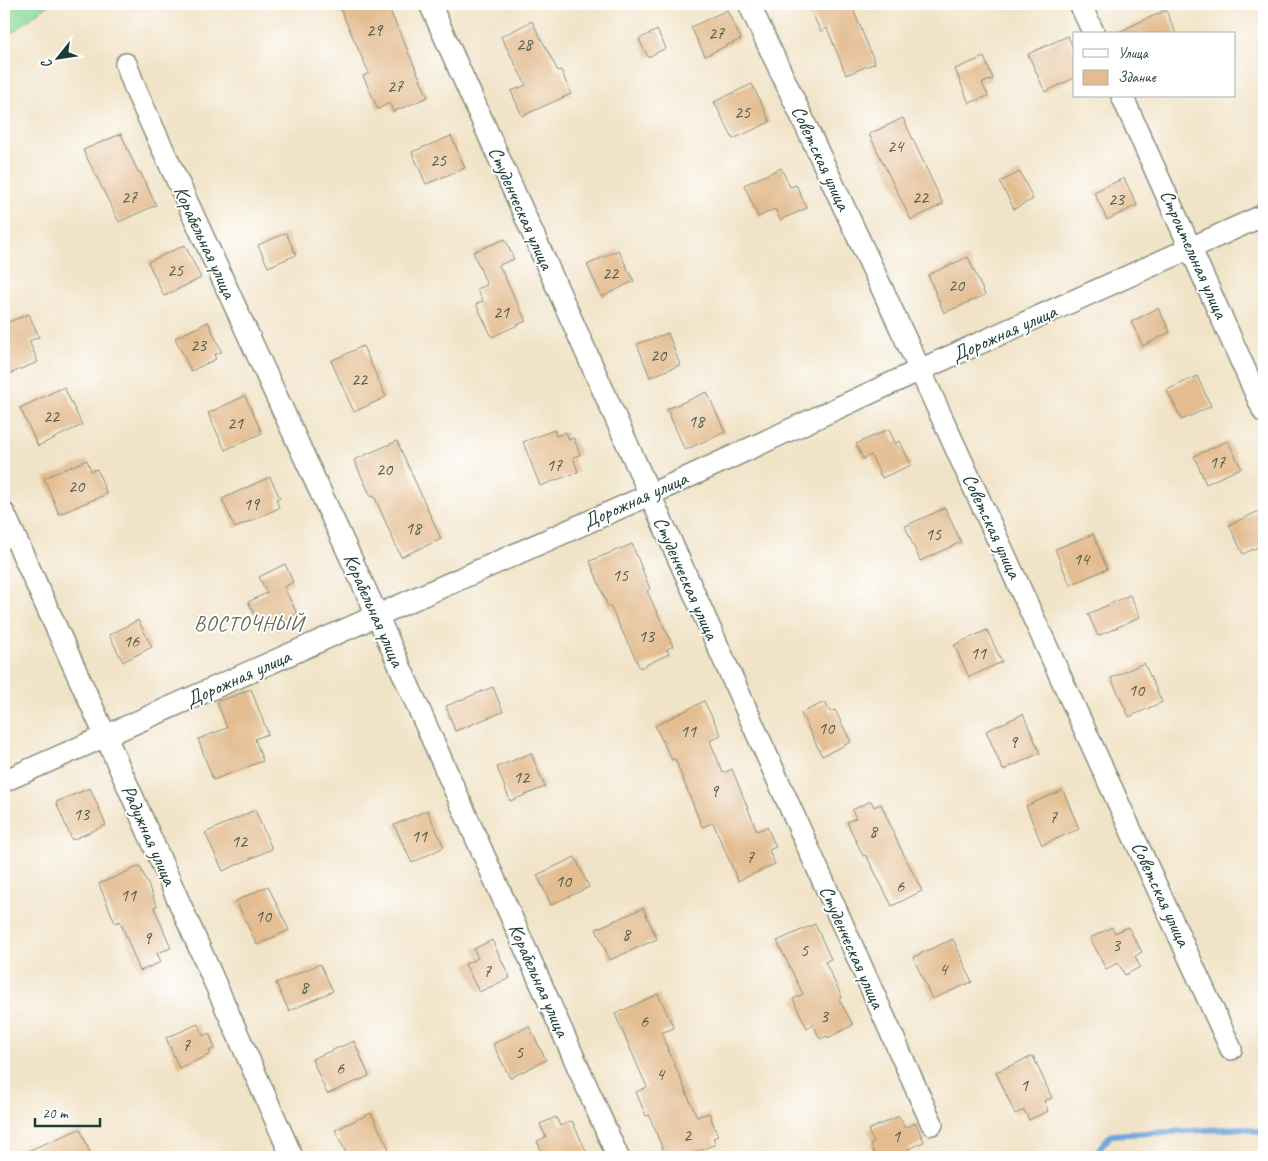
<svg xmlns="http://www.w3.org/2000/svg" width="1268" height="1161" font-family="Caveat,sans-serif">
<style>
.green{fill:#89dc9d;stroke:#548c68}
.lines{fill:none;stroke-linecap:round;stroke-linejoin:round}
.stream{stroke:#6fa4dc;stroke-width:6}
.building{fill:#e3bc8f}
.minor-casing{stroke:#88907e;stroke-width:24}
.minor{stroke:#fff;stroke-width:21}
.labels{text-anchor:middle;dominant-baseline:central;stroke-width:4;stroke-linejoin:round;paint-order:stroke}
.number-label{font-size:18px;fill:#505d4b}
.street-label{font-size:20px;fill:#1f3d34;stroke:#fff}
.neighbourhood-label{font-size:21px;letter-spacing:1px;fill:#646954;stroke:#fff}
</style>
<rect width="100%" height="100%" fill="#fff"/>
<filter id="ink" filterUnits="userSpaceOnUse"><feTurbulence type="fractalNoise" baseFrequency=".02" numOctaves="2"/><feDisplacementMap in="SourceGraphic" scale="10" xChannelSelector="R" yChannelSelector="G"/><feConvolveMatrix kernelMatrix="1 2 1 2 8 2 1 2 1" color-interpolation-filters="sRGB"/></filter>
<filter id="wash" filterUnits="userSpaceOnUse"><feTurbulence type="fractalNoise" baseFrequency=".0096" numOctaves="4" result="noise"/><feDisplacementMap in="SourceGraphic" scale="20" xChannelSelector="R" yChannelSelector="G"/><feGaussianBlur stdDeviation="1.12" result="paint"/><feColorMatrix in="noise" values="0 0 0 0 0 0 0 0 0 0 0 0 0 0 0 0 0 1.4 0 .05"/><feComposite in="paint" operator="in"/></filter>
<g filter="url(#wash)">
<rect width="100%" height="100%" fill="#f1e3c7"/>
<path class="green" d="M 4,4 L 49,4 L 4,39 Z"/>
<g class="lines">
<path class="stream" d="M 1092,1157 L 1111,1135 L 1245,1128 L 1264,1134"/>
</g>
<g id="blocks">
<path class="building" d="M 338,4 L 387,4 L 428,97 L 393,112 L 390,103 L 378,109 L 363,76 L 369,73 Z
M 808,4 L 851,4 L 875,63 L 846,75 L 827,28 L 821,32 Z
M 727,10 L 741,39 L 705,56 L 691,27 Z
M 1166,10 L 1176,34 L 1114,34 Z
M 532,21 L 558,71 L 561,70 L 571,94 L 522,116 L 511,91 L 526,85 L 501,37 Z
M 657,30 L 666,48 L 648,57 L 639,39 Z
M 1068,36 L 1074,50 L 1074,78 L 1045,92 L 1028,54 Z
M 984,57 L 993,79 L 982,83 L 988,96 L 969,103 L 955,69 Z
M 752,84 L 770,122 L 733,139 L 714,102 Z
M 903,118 L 943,204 L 911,220 L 869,134 Z
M 121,134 L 138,172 L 140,172 L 156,205 L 119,222 L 83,150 Z
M 451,136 L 465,168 L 426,184 L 412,152 Z
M 781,168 L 790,187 L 796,185 L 807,208 L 780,220 L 775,209 L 758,217 L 744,185 Z
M 1020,172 L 1033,199 L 1014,209 L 1000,182 Z
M 1124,178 L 1137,205 L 1107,220 L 1094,192 Z
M 286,233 L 296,255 L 268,267 L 258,245 Z
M 505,239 L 514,259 L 499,265 L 526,321 L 492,337 L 476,304 L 483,301 L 477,289 L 487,285 L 473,252 Z
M 185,245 L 201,278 L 164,296 L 148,262 Z
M 618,250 L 634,281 L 602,297 L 587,265 Z
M 968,257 L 985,295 L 944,313 L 928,275 Z
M 1158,308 L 1170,332 L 1143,346 L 1131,322 Z
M 29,314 L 39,337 L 29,341 L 38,362 L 4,376 L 4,324 Z
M 208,322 L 222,352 L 214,355 L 216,359 L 191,371 L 175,338 Z
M 668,333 L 680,365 L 650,377 L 637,344 Z
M 363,346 L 386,397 L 354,412 L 331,361 Z
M 1197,376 L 1211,406 L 1182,420 L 1167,390 Z
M 64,387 L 82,425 L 38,446 L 20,408 Z
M 707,392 L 725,432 L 685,450 L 667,409 Z
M 245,396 L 262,433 L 225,450 L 208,413 Z
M 889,429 L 895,443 L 900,441 L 911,465 L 882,478 L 871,455 L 863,459 L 856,444 Z
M 554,430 L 556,436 L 566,432 L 569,440 L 574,438 L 580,455 L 573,457 L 578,472 L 540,486 L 523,442 Z
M 397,441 L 441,539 L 401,557 L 374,496 L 371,497 L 354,460 Z
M 1228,441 L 1241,468 L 1206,484 L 1194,456 Z
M 87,460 L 91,471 L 97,469 L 107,494 L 59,514 L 44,478 Z
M 270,477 L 280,498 L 276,499 L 279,508 L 235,528 L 222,499 Z
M 945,508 L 961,542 L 920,561 L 905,526 Z
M 1259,511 L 1264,522 L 1264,544 L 1243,554 L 1229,525 Z
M 1093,534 L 1107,569 L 1070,585 L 1055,549 Z
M 632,544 L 650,589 L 647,591 L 673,646 L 667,649 L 669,654 L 640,668 L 610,606 L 608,607 L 590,561 Z
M 285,564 L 293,582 L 284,587 L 297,614 L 262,630 L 248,602 L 267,593 L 259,577 Z
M 1130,595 L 1140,617 L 1098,636 L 1088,614 Z
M 138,620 L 152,647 L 123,662 L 109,635 Z
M 987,630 L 1002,662 L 969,677 L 954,645 Z
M 1144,663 L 1162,702 L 1129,717 L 1111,678 Z
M 493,687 L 503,712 L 455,731 L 446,706 Z
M 251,689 L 268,734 L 255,739 L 263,761 L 213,780 L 198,739 L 227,728 L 217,702 Z
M 704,701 L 721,735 L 710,741 L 723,773 L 732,769 L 757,831 L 767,827 L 776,847 L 769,850 L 775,864 L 738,881 L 713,823 L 702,827 L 675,759 L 672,760 L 655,726 Z
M 825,702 L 830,712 L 835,710 L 851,742 L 822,756 L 801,713 Z
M 1023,714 L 1040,753 L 1003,770 L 986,731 Z
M 531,753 L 545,787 L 510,801 L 497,767 Z
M 90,788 L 106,825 L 72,840 L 56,802 Z
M 1063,790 L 1079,829 L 1042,845 L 1026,806 Z
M 871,801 L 874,807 L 881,804 L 897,841 L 922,891 L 892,906 L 866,855 L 863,856 L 847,822 L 856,818 L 852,810 Z
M 255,810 L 272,849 L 223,871 L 205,833 Z
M 427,810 L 444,847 L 412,863 L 394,825 Z
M 575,857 L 589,887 L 551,905 L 537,875 Z
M 140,866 L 157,906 L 154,907 L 171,948 L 157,953 L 161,962 L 140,971 L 120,921 L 115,923 L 99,884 Z
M 268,886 L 289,930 L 257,945 L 236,901 Z
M 643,908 L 657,939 L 610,960 L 596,929 Z
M 815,924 L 831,959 L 825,962 L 842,997 L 839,999 L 853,1025 L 828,1038 L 827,1036 L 820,1039 L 813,1024 L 807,1028 L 793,999 L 803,994 L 777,941 Z
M 1112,927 L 1115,933 L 1128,927 L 1142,952 L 1135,956 L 1140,967 L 1125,975 L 1118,963 L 1106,969 L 1090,938 Z
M 953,939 L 972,982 L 932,999 L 913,957 Z
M 492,940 L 510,978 L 479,992 L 465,964 L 478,958 L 474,949 Z
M 320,964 L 333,991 L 289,1011 L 276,983 Z
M 658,994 L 674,1028 L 661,1033 L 697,1117 L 709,1113 L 718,1136 L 713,1138 L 716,1144 L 683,1157 L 666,1157 L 649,1115 L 646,1116 L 636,1092 L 647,1087 L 615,1014 Z
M 198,1024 L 203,1036 L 209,1033 L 215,1048 L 209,1051 L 211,1054 L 179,1068 L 166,1038 Z
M 529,1026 L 546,1060 L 510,1078 L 493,1044 Z
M 354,1041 L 369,1076 L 327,1094 L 312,1059 Z
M 1033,1056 L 1052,1098 L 1044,1101 L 1048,1111 L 1029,1120 L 1024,1110 L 1015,1114 L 996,1072 Z
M 371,1113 L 389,1149 L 372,1157 L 348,1157 L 335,1130 Z
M 899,1116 L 905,1128 L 916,1123 L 924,1142 L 908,1149 L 911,1157 L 876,1157 L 870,1144 L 874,1143 L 868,1130 Z
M 556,1117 L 560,1126 L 572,1121 L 589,1157 L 544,1157 L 537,1141 L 546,1137 L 540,1124 Z
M 80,1129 L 92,1157 L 13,1157 Z"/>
</g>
</g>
<g filter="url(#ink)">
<use href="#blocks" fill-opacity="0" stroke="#88907e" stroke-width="1"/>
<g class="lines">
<g class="minor-casing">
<path id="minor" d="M 430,4 L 932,1124
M 749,4 L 920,370 L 1231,1049
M 1080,4 L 1094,34
M 126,64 L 137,93 L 377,615 L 618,1157
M 1122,96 L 1264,412
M 4,513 L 106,737 L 292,1157
M 4,781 L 649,495 L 920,370 L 1264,215"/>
</g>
<use href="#minor" class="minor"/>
</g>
</g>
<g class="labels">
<g class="number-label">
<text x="374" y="30">29</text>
<text x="716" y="33">27</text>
<text x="524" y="44">28</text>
<text x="395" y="86">27</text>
<text x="742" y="112">25</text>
<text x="895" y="146">24</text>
<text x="438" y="160">25</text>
<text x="129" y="197">27</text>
<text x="920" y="197">22</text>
<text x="1116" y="199">23</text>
<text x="175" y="270">25</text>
<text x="610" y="273">22</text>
<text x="956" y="285">20</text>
<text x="501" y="312">21</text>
<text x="198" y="345">23</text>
<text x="658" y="355">20</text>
<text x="359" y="379">22</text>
<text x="51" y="416">22</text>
<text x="696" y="421">18</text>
<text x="235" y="423">21</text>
<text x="1217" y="462">17</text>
<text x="554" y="465">17</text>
<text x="384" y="469">20</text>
<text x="76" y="486">20</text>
<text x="251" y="504">19</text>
<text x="413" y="528">18</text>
<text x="933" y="534">15</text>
<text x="1081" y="559">14</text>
<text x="620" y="575">15</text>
<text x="646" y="636">13</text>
<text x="131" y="641">16</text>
<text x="978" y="653">11</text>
<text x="1136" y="690">10</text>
<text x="826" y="728">10</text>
<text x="688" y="731">11</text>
<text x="1013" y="742">9</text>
<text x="521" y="777">12</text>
<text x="714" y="791">9</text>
<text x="81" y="814">13</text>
<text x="1053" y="817">7</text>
<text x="873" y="831">8</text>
<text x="419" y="836">11</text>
<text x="239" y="841">12</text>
<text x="750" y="857">7</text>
<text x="563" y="881">10</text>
<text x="900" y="886">6</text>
<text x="128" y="895">11</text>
<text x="263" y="916">10</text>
<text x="626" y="934">8</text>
<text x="147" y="938">9</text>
<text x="1116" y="945">3</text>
<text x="804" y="950">5</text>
<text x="943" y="969">4</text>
<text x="487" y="971">7</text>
<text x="304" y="987">8</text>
<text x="824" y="1016">3</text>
<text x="644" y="1021">6</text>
<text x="186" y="1045">7</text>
<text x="519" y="1052">5</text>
<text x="340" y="1068">6</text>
<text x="660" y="1074">4</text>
<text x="1024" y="1085">1</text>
<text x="687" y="1135">2</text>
<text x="896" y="1136">1</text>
</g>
<g class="street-label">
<text transform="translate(821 158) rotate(65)">Советская улица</text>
<text transform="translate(521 208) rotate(66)">Студенческая улица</text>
<text transform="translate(205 242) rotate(65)">Корабельная улица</text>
<text transform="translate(1194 254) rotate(66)">Строительная улица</text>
<text transform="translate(1004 333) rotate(-24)">Дорожная улица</text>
<text transform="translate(635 500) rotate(-24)">Дорожная улица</text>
<text transform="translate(992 526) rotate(65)">Советская улица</text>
<text transform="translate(686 578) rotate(66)">Студенческая улица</text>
<text transform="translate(374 610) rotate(66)">Корабельная улица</text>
<text transform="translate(238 678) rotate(-24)">Дорожная улица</text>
<text transform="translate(149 835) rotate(66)">Радужная улица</text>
<text transform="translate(1161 894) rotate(65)">Советская улица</text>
<text transform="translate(852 947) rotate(66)">Студенческая улица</text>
<text transform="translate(539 980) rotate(66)">Корабельная улица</text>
</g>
<g class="neighbourhood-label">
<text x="249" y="623">ВОСТОЧНЫЙ</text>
</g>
</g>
<rect width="1268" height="1161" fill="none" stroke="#fff" stroke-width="20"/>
<rect x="1073" y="32" width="162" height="65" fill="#ffffff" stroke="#a5b1ae"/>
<rect x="1083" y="49" width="25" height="8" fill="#ffffff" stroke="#a5b1ae"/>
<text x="1118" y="58" font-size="15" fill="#1f3d34">Улица</text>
<rect x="1083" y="70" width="25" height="15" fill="#e3bc8f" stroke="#a5b1ae"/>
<text x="1118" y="82" font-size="15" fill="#1f3d34">Здание</text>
<g transform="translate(58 58) rotate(240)" stroke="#ffffff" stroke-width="4" paint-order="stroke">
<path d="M0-4L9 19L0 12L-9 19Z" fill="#1f3d34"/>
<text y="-8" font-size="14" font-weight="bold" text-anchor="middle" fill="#1f3d34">С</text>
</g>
<path d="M35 1118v8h65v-8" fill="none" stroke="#1f3d34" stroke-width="2.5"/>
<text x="42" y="1118" font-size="15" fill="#1f3d34" stroke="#ffffff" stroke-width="4" paint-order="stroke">20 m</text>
</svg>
